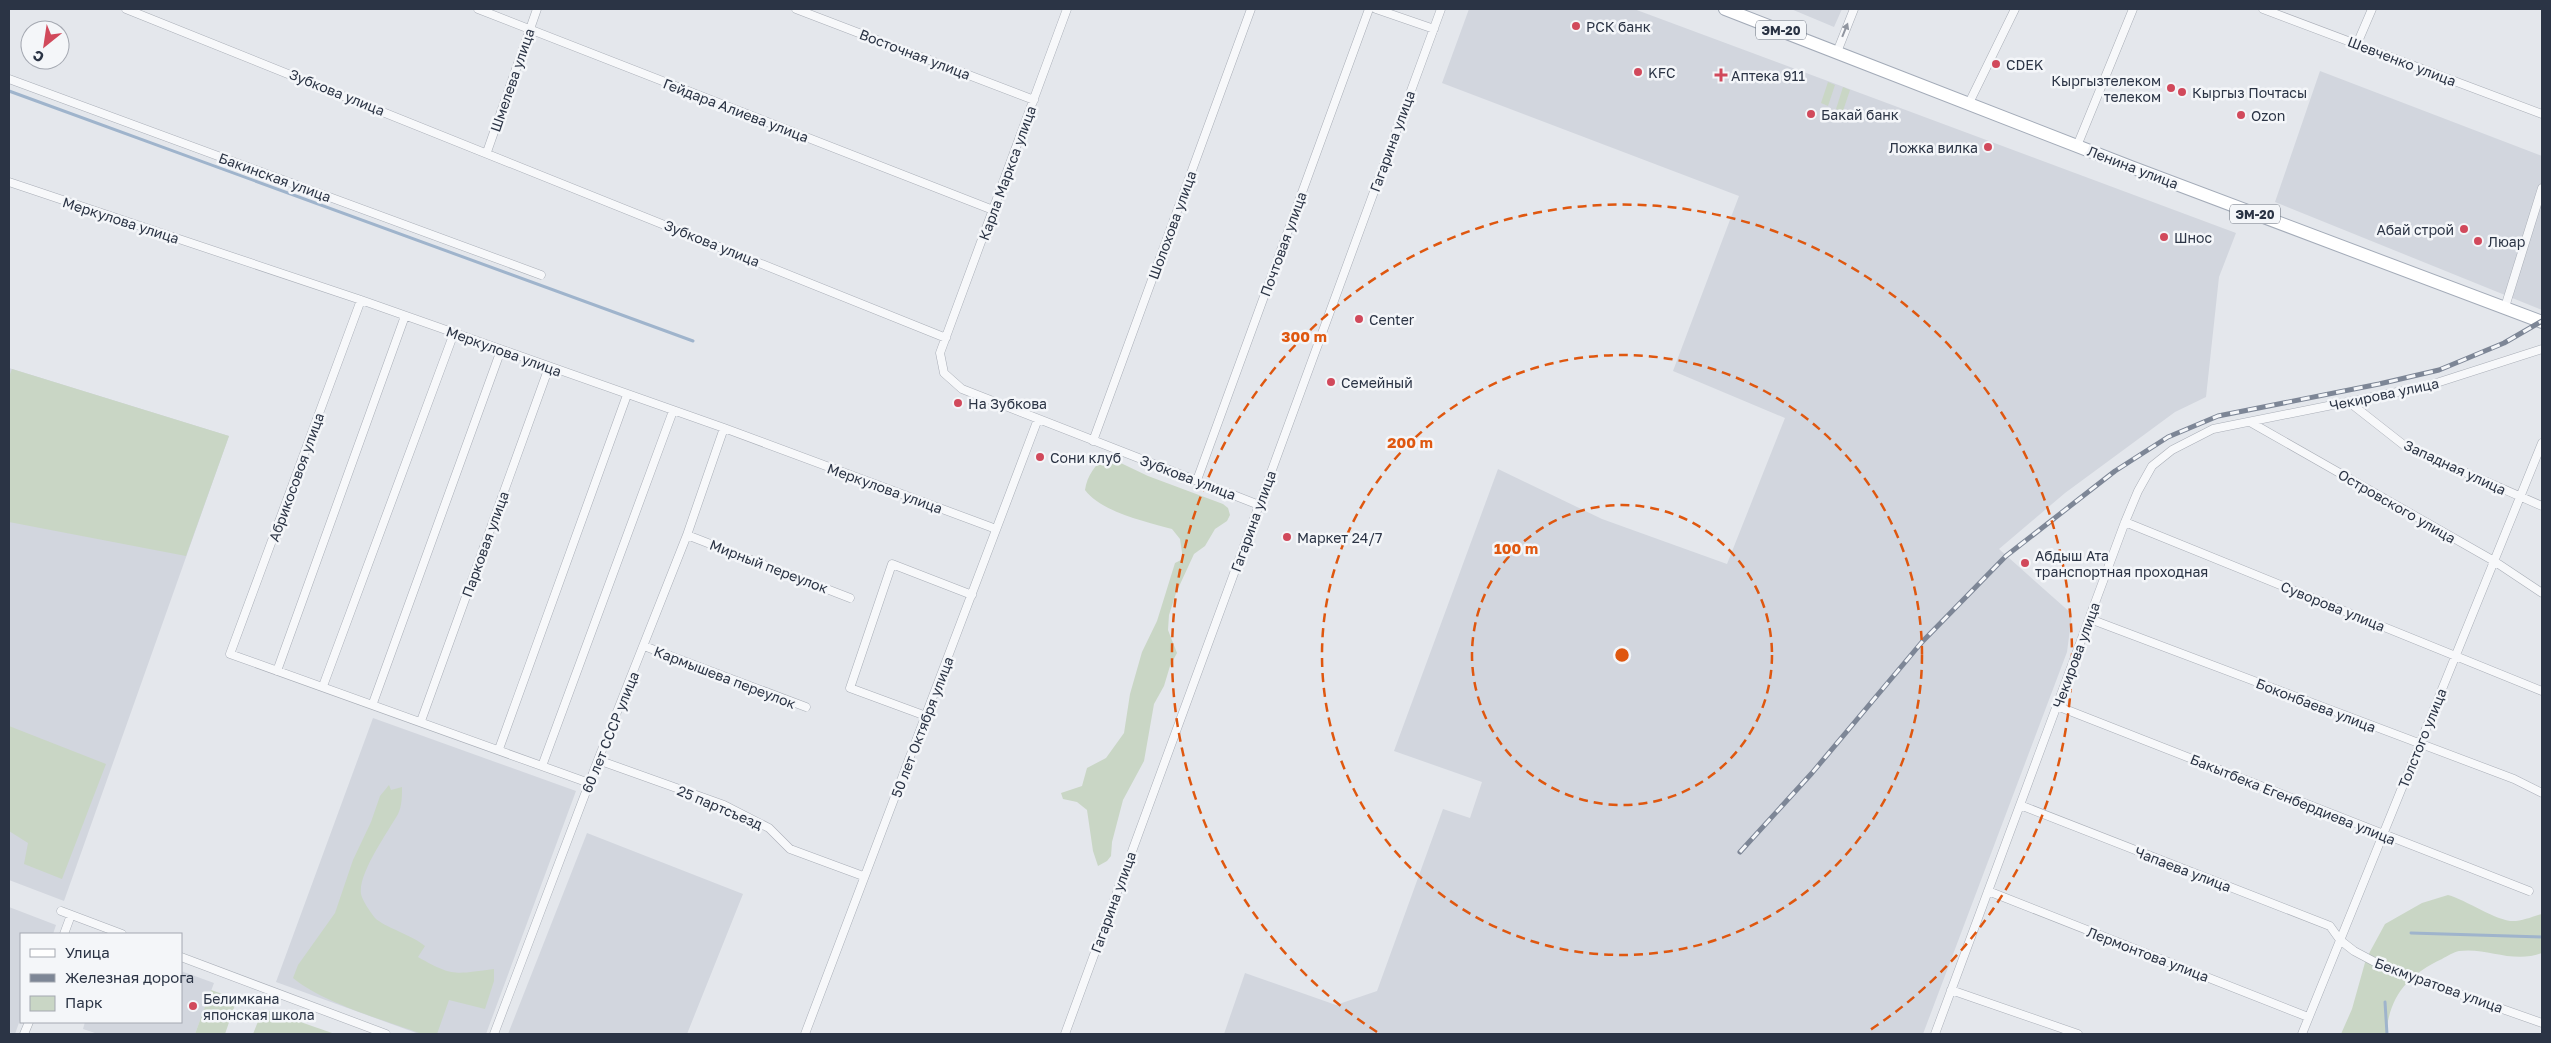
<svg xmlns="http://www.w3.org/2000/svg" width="2551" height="1043" font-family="'Golos Text',sans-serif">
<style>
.built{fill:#d2d6de}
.green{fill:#c9d6c5}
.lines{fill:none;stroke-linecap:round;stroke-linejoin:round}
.stream{stroke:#9fb4cc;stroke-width:3}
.minor-casing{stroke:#a9aeb7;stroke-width:9}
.primary-casing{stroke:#a3abb8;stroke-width:14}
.minor{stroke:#f7f8fa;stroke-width:8}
.primary{stroke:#fff;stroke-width:12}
.rail-casing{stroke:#7d8696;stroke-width:5}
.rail{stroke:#f4f6f9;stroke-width:3;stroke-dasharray:9;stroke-linecap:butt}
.oneway{fill:#9196a0}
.ring{fill:none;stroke:#df570f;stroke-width:2.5;stroke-dasharray:9 6}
.poi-dot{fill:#d1495b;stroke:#f4f6f9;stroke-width:2}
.labels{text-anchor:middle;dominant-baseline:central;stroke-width:5;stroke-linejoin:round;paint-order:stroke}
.shield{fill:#f4f6f9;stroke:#676e7b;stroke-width:1}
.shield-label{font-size:12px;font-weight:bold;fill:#2b3445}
.poi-label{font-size:14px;fill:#2b3445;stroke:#f4f6f9;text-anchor:start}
.street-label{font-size:14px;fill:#2b3445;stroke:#f4f6f9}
.centre{fill:#df570f;stroke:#f4f6f9;stroke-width:2.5}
.ring-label{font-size:15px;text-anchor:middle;font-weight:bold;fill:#df570f;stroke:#f4f6f9;stroke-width:5;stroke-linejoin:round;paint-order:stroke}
</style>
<rect width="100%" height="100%" fill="#e4e7ec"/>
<path class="built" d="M 1469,9 L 1634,9 L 2236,233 L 2219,277 L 2206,397 L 2175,412 L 2065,493 L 1999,549 L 2072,614 L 2067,652 L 1923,1034 L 1224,1034 L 1245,973 L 1336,1005 L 1377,991 L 1443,809 L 1470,818 L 1482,782 L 1394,751 L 1498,469 L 1602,519 L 1727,564 L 1785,418 L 1673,371 L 1739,196 L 1442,83 Z
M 1791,9 L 1842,9 L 1834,27 Z
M 2320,71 L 2542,156 L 2542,310 L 2275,202 Z
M 9,368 L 229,436 L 64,901 L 9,880 Z
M 373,718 L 576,791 L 486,1034 L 419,1034 L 276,982 Z
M 587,833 L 743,894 L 687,1034 L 508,1034 Z
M 9,907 L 56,925 L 53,934 L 21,934 L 21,1017 L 15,1034 L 9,1034 Z
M 181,971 L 214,983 L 195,1034 L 98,1034 L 83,1029 L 85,1022 L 181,1022 Z"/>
<path class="green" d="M 1828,82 L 1835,85 L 1828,106 L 1821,103 Z
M 1843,87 L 1850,90 L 1843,111 L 1836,109 Z
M 12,369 L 229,436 L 186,556 L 9,522 L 9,377 Z
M 1106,456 L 1148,476 L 1223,504 L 1228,508 L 1230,515 L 1227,521 L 1215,529 L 1205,546 L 1194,554 L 1176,593 L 1169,615 L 1168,630 L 1177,653 L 1170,666 L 1164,686 L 1154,704 L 1144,761 L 1123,800 L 1112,842 L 1111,856 L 1107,861 L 1098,866 L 1093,851 L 1087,810 L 1077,802 L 1063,799 L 1061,793 L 1082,786 L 1087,768 L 1106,758 L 1124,733 L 1130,694 L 1142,652 L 1157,621 L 1175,563 L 1183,559 L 1180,539 L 1172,529 C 1147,522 1101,512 1085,490 C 1087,476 1095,465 1106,456 Z
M 9,726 L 106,764 L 62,879 L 24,864 L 28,843 L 9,831 Z
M 389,785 L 391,790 L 402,787 C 402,796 402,806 398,814 C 388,832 358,873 361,894 C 362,900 371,913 375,918 C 384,927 412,935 425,946 L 418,957 C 453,977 455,974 494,969 L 494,981 L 485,1009 L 449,1000 L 437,1034 L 422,1034 C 384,1020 323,1003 293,978 L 298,965 L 335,913 L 353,860 L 371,822 L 380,796 Z
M 2448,895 C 2467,900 2498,923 2516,921 C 2525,920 2534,916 2542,914 L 2542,953 C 2512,964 2487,947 2459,951 C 2454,952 2447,956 2442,959 C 2408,975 2390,995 2386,1034 L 2341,1034 L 2352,1009 L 2366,959 L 2385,924 L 2422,903 Z
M 211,990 L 237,999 L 225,1034 L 195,1034 Z
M 263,1009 L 335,1034 L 253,1034 Z"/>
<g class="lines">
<path class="stream" d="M 9,91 L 693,341
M 2411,933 L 2542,937
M 2385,1002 L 2387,1034"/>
<g class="minor-casing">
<path id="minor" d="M 126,9 L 946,338
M 478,9 L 993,210
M 796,9 L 1034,100
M 1067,9 L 940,353 L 944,373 L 962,389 L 1259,505
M 1376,9 L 1434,29
M 2263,9 L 2542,114
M 2357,44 L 2372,9
M 1837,52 L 1854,9
M 9,79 L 541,275
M 1969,103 L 2015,9
M 2077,146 L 2133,9
M 487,152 L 537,9
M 9,182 L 361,300 L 724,428 L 996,529
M 361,300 L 230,654 L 589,783
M 2505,307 L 2542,188
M 2349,402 L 2405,446 L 2542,506
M 2250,422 L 2494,561 L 2542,593
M 1093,441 L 1251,9
M 1197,480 L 1369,9
M 2125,522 L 2542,691
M 687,535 L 850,598
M 2090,619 L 2514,779 L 2542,793
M 644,646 L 806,707
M 277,671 L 405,316
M 323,686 L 454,333
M 373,703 L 501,350
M 2057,706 L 2529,891
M 926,716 L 850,688 L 892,564 L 972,595
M 421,721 L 549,367
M 499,749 L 627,395
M 598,760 L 724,805 L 769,828 L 790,849 L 863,876
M 542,766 L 673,411
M 2020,805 L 2330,926 L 2340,940 L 2354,951 L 2386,968 L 2542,1023
M 1988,891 L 2308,1017
M 61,911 L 122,934
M 64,934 L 71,915
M 181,957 L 386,1034
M 1951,990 L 2078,1034
M 24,1034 L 29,1022
M 494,1034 L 598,760 L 687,535 L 724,428
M 805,1034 L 1038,419
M 1065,1034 L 1441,9
M 1935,1034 L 2125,522 L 2138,491 L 2152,466 L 2172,450 L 2213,429 L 2427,386 L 2542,349
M 2302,1034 L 2542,443"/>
</g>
<g class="primary-casing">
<path id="primary" d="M 1725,9 L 2131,167 L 2542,322"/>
</g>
<use href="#minor" class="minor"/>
<use href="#primary" class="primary"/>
<g class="rail-casing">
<path id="rail" d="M 1740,852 L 1812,773 L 1922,642 L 2006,556 L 2115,471 L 2168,437 L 2218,416 L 2379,384 L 2439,370 L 2504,343 L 2542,321"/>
</g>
<use href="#rail" class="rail"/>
</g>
<defs><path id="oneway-solid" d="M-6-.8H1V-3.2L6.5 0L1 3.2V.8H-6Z" transform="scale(1.25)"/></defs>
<use class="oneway" href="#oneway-solid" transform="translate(1845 30) rotate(-68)"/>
<g class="ring">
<circle cx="1622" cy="655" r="150"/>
<circle cx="1622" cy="655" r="300"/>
<path d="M1377 1032A450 450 0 1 1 1867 1032"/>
</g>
<g class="poi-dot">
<circle cx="1576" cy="26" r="5"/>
<circle cx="1996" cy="64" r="5"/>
<circle cx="1638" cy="72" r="5"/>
<path d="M1718.5 67.5h5v5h5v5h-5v5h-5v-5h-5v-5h5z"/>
<circle cx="2171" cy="88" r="5"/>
<circle cx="2182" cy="92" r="5"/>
<circle cx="1811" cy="114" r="5"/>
<circle cx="2241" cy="115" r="5"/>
<circle cx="1988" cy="147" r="5"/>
<circle cx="2464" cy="229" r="5"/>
<circle cx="2164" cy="237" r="5"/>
<circle cx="2478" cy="241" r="5"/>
<circle cx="1359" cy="319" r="5"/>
<circle cx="1331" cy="382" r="5"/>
<circle cx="958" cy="403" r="5"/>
<circle cx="1040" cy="457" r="5"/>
<circle cx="1287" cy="537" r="5"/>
<circle cx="2025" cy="563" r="5"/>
<circle cx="193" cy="1006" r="5"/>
</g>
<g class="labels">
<g class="shield">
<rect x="1756" y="20.5" width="50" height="19" rx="4"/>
<rect x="2230" y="204.5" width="50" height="19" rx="4"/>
</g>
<g class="shield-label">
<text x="1781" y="30">ЭМ-20</text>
<text x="2255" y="214">ЭМ-20</text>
</g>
<g class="poi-label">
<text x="1586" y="26">РСК банк</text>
<text x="2006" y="64">CDEK</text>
<text x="1648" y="72">KFC</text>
<text x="1731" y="75">Аптека 911</text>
<text x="2161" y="80" text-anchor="end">Кыргызтелеком<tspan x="2161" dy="16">телеком</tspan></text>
<text x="2192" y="92">Кыргыз Почтасы</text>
<text x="1821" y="114">Бакай банк</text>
<text x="2251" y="115">Ozon</text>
<text x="1978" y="147" text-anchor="end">Ложка вилка</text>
<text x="2454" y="229" text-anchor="end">Абай строй</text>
<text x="2174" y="237">Шнос</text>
<text x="2488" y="241">Люар</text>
<text x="1369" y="319">Center</text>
<text x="1341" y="382">Семейный</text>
<text x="968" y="403">На Зубкова</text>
<text x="1050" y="457">Сони клуб</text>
<text x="1297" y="537">Маркет 24/7</text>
<text x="2035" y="555">Абдыш Ата<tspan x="2035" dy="16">транспортная проходная</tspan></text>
<text x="203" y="998">Белимкана<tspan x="203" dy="16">японская школа</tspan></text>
</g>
<g class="street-label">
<text transform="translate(915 54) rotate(21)">Восточная улица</text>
<text transform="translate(2402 61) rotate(21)">Шевченко улица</text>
<text transform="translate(512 80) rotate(-71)">Шмелева улица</text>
<text transform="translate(337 92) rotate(22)">Зубкова улица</text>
<text transform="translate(736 110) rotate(21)">Гейдара Алиева улица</text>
<text transform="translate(1392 141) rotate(-70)">Гагарина улица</text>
<text transform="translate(2133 167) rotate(21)">Ленина улица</text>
<text transform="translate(1007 173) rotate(-70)">Карла Маркса улица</text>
<text transform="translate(275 177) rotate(20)">Бакинская улица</text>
<text transform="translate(121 220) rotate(18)">Меркулова улица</text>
<text transform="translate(1172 225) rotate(-70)">Шолохова улица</text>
<text transform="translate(712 243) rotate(22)">Зубкова улица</text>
<text transform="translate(1283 244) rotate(-70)">Почтовая улица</text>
<text transform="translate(504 351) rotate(20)">Меркулова улица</text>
<text transform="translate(2384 394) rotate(-12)">Чекирова улица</text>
<text transform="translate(2455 467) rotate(25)">Западная улица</text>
<text transform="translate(296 477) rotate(-70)">Абрикосовоя улица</text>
<text transform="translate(1188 477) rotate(21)">Зубкова улица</text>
<text transform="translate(885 488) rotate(20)">Меркулова улица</text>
<text transform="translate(2397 506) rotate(30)">Островского улица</text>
<text transform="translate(1253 521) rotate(-70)">Гагарина улица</text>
<text transform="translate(485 544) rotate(-70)">Парковая улица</text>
<text transform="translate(769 566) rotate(21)">Мирный переулок</text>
<text transform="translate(2333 606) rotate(22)">Суворова улица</text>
<text transform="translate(2076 655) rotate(-70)">Чекирова улица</text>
<text transform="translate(725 677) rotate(21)">Кармышева переулок</text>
<text transform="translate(2316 705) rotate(21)">Боконбаева улица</text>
<text transform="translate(922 727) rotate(-69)">50 лет Октября улица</text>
<text transform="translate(610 732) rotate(-68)">60 лет СССР улица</text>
<text transform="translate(2422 738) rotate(-68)">Толстого улица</text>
<text transform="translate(2293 799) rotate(22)">Бакытбека Егенбердиева улица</text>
<text transform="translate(720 807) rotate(23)">25 партсъезд</text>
<text transform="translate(2183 869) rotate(21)">Чапаева улица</text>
<text transform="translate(1113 902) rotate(-70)">Гагарина улица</text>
<text transform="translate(2148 954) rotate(21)">Лермонтова улица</text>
<text transform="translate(2439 985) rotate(20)">Бекмуратова улица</text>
</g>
</g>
<circle cx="1622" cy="655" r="8" class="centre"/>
<g class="ring-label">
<text x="1304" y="342">300 m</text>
<text x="1410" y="448">200 m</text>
<text x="1516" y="554">100 m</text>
</g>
<rect width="2551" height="1043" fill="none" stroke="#2b3445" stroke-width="20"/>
<rect x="20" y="933" width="162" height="90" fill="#f4f6f9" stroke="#a4a8b1"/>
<rect x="30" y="949" width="25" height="8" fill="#ffffff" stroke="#a4a8b1"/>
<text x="65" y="958" font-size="15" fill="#2b3445">Улица</text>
<rect x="30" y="974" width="25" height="8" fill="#7d8696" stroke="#a4a8b1"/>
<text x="65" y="983" font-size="15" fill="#2b3445">Железная дорога</text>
<rect x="30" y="996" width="25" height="15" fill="#c9d6c5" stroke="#a4a8b1"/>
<text x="65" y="1008" font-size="15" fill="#2b3445">Парк</text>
<g transform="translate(45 45) rotate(210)"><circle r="24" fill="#f4f6f9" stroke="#a4a8b1"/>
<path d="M0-4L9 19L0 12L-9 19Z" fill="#d1495b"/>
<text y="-8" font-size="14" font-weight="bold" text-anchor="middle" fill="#2b3445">С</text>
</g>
</svg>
